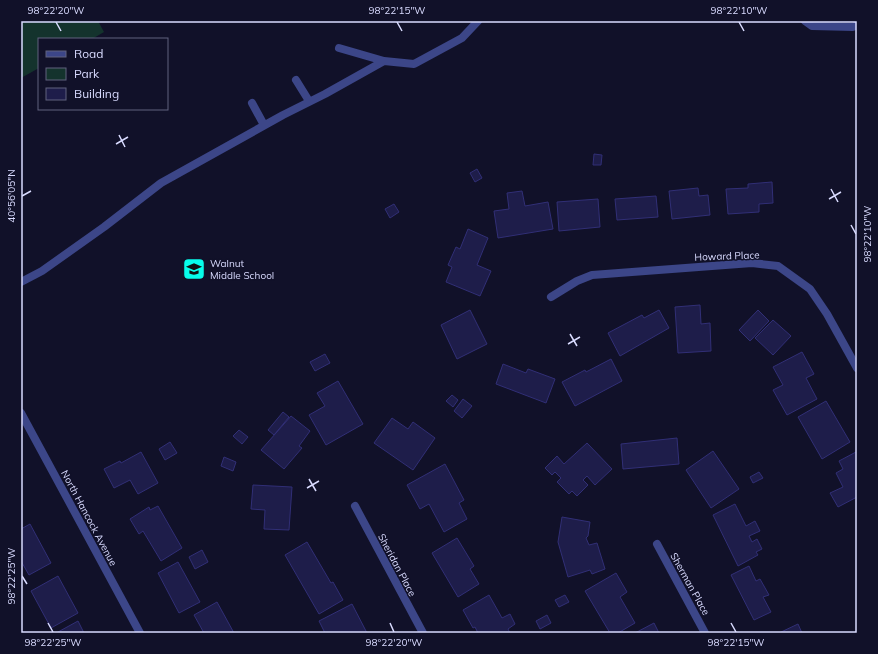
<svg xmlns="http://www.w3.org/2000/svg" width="878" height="654" font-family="Mulish,sans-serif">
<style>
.green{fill:#14332d}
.building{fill:#1e1d4a;stroke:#312f76}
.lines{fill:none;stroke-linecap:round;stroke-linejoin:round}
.service{stroke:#3c4688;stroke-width:8}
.minor{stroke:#3c4688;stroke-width:8}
.ticks{fill:none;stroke:#d9dbff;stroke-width:1.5}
.labels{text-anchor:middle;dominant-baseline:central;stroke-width:3;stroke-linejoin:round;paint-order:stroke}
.street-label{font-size:10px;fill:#d9dbff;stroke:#111129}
.poi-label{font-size:10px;fill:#d9dbff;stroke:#111129;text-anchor:start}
.neatline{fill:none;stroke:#d9dbff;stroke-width:1.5}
.ticks-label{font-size:10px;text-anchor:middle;fill:#d9dbff}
</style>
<rect width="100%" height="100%" fill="#111129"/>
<path class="green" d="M 21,21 L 98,21 L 104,32 L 92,39 L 39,39 L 39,68 L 21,78 Z"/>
<path class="building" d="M 594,154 L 602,155 L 601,165 L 593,165 Z
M 477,169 L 482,178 L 475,182 L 470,173 Z
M 772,182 L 773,203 L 759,204 L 759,212 L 728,214 L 726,189 L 748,188 L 748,184 Z
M 698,188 L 699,196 L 708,195 L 710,215 L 672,219 L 669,191 Z
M 522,191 L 525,206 L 548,202 L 553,229 L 498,238 L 494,211 L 509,209 L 507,193 Z
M 656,196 L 658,217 L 617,220 L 615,199 Z
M 598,199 L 600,227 L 559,231 L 557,202 Z
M 394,204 L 399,212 L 390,218 L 385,209 Z
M 468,229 L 488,238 L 477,265 L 491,271 L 480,296 L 446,282 L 452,267 L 448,265 L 456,247 L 460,249 Z
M 700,305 L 701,324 L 710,323 L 711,351 L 678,353 L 675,307 Z
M 470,310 L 487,344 L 457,359 L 441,325 Z
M 659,310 L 669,328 L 620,356 L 608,333 L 642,315 L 644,318 Z
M 758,310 L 769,321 L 750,341 L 739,330 Z
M 773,320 L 791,336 L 773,355 L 755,338 Z
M 802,352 L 814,374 L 806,378 L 817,399 L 787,415 L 773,390 L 783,385 L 773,367 Z
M 325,354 L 330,363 L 315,371 L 310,362 Z
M 611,359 L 622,381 L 575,406 L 562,382 L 585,370 L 586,372 Z
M 503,364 L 526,373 L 528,369 L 555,379 L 546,403 L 496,384 Z
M 338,381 L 363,424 L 326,445 L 309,415 L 325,406 L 317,393 Z
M 452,395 L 458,400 L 453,407 L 446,401 Z
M 463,399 L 472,406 L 462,418 L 454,411 Z
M 826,401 L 850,442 L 822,459 L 798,417 Z
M 283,412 L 289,417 L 274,435 L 268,430 Z
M 291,416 L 310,431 L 299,446 L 302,448 L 284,469 L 261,450 Z
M 392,418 L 408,429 L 413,422 L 435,438 L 413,470 L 374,443 Z
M 239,430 L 248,437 L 242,444 L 233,436 Z
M 677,438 L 679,464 L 623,469 L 621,444 Z
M 170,442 L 177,453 L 165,460 L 159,449 Z
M 587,443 L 612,469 L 595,485 L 587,476 L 583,480 L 588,485 L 577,496 L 572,491 L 569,494 L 557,482 L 561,478 L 555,472 L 552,475 L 545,468 L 557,456 L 564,464 Z
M 713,451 L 739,489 L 711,508 L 686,470 Z
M 141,452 L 158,483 L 138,494 L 130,480 L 114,488 L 104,469 L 120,461 L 121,463 Z
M 856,452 L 857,454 L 857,497 L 838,507 L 830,493 L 843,487 L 836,473 L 843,469 L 839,461 Z
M 224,457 L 236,462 L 233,471 L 221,466 Z
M 445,464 L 464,500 L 459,503 L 467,519 L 444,532 L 429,504 L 420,509 L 407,485 Z
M 759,472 L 763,478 L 753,483 L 750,477 Z
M 253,485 L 292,487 L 289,530 L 264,529 L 265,510 L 251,509 Z
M 735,504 L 746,526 L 755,521 L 760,531 L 749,536 L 752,542 L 757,539 L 762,549 L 756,552 L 758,555 L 738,566 L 713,515 Z
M 158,506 L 182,548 L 161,561 L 143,531 L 139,534 L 130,519 L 149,507 L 150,510 Z
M 562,517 L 590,522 L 588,536 L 586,538 L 589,545 L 597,543 L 605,569 L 592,574 L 590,570 L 568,577 L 558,542 Z
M 30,524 L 51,563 L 29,575 L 21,561 L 21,529 Z
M 457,538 L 474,566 L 470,569 L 479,584 L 458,597 L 432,553 Z
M 307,542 L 331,583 L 333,582 L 343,600 L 319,614 L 285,555 Z
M 202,550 L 208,562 L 195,569 L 189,557 Z
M 178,562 L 200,602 L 179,613 L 158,573 Z
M 749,566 L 756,581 L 760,579 L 769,595 L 763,597 L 771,612 L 754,620 L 731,575 Z
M 616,573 L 627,592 L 620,597 L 635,623 L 618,633 L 610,633 L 585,591 Z
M 58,576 L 78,613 L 51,628 L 31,591 Z
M 489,595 L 502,618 L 510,614 L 515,624 L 508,629 L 510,633 L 478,633 L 475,627 L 473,628 L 463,610 Z
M 565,595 L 569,602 L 559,607 L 555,600 Z
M 217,602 L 234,633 L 204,633 L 194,615 Z
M 352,604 L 367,633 L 325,633 L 319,621 Z
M 547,615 L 551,623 L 540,629 L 536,621 Z
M 78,621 L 84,633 L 58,633 L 58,632 Z
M 654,623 L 659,633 L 635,633 Z
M 798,624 L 802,633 L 779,633 Z"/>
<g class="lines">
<path class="service" d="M 805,21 L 812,26 L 853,27 L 857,25
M 339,48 L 384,61
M 296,80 L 309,101
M 252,103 L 264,125
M 21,282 L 42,271 L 104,227 L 161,183 L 283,115 L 325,94 L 384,61 L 414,64 L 462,38 L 478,21"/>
<path class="minor" d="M 551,297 L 577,281 L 592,275 L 752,263 L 778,266 L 810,289 L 827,314 L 857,368
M 21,413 L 140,633
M 355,506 L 423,633
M 657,544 L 705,633"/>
</g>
<path class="ticks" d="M 56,22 L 61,31M 397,22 L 402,31M 739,22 L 744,31M 119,135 L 125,147M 116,144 L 128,137M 831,189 L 838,202M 22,196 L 31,191M 829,199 L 841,192M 851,225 L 856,234M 570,334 L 577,346M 568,344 L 580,337M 309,479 L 316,491M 307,488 L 319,481M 22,576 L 27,584M 48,623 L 53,632M 390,623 L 394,632M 731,623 L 736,632"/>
<defs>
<g id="school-square" transform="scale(1.15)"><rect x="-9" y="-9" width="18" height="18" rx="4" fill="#07fdeb" stroke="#111129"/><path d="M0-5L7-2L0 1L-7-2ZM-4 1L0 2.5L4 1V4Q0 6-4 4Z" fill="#111"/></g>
</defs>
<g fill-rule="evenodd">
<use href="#school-square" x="194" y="269"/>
</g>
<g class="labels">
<g class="street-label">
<text transform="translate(727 256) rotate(-2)">Howard Place</text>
<text transform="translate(89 518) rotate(62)">North Hancock Avenue</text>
<text transform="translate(397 565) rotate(62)">Sheridan Place</text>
<text transform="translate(690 584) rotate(61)">Sherman Place</text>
</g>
<g class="poi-label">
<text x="210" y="263">Walnut<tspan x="210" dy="12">Middle School</tspan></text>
</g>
</g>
<rect width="878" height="654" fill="none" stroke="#111129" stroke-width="44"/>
<rect x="38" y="38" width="130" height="72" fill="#111129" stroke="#61627f"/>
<rect x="46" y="51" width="20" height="6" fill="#3c4688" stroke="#61627f"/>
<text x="74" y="58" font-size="12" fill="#d9dbff">Road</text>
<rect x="46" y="68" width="20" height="12" fill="#14332d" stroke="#61627f"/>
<text x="74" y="78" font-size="12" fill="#d9dbff">Park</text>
<rect x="46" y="88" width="20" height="12" fill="#1e1d4a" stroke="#61627f"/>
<text x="74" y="98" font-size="12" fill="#d9dbff">Building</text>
<rect x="22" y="22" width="834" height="610" class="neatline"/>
<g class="ticks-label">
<text x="56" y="14">98°22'20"W</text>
<text x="397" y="14">98°22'15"W</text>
<text x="739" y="14">98°22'10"W</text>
<text transform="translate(11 196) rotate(-90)" y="4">40°56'05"N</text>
<text transform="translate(867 234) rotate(-90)" y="4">98°22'10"W</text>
<text transform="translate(11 576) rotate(-90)" y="4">98°22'25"W</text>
<text x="53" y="646">98°22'25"W</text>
<text x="394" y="646">98°22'20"W</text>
<text x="736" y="646">98°22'15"W</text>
</g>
</svg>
